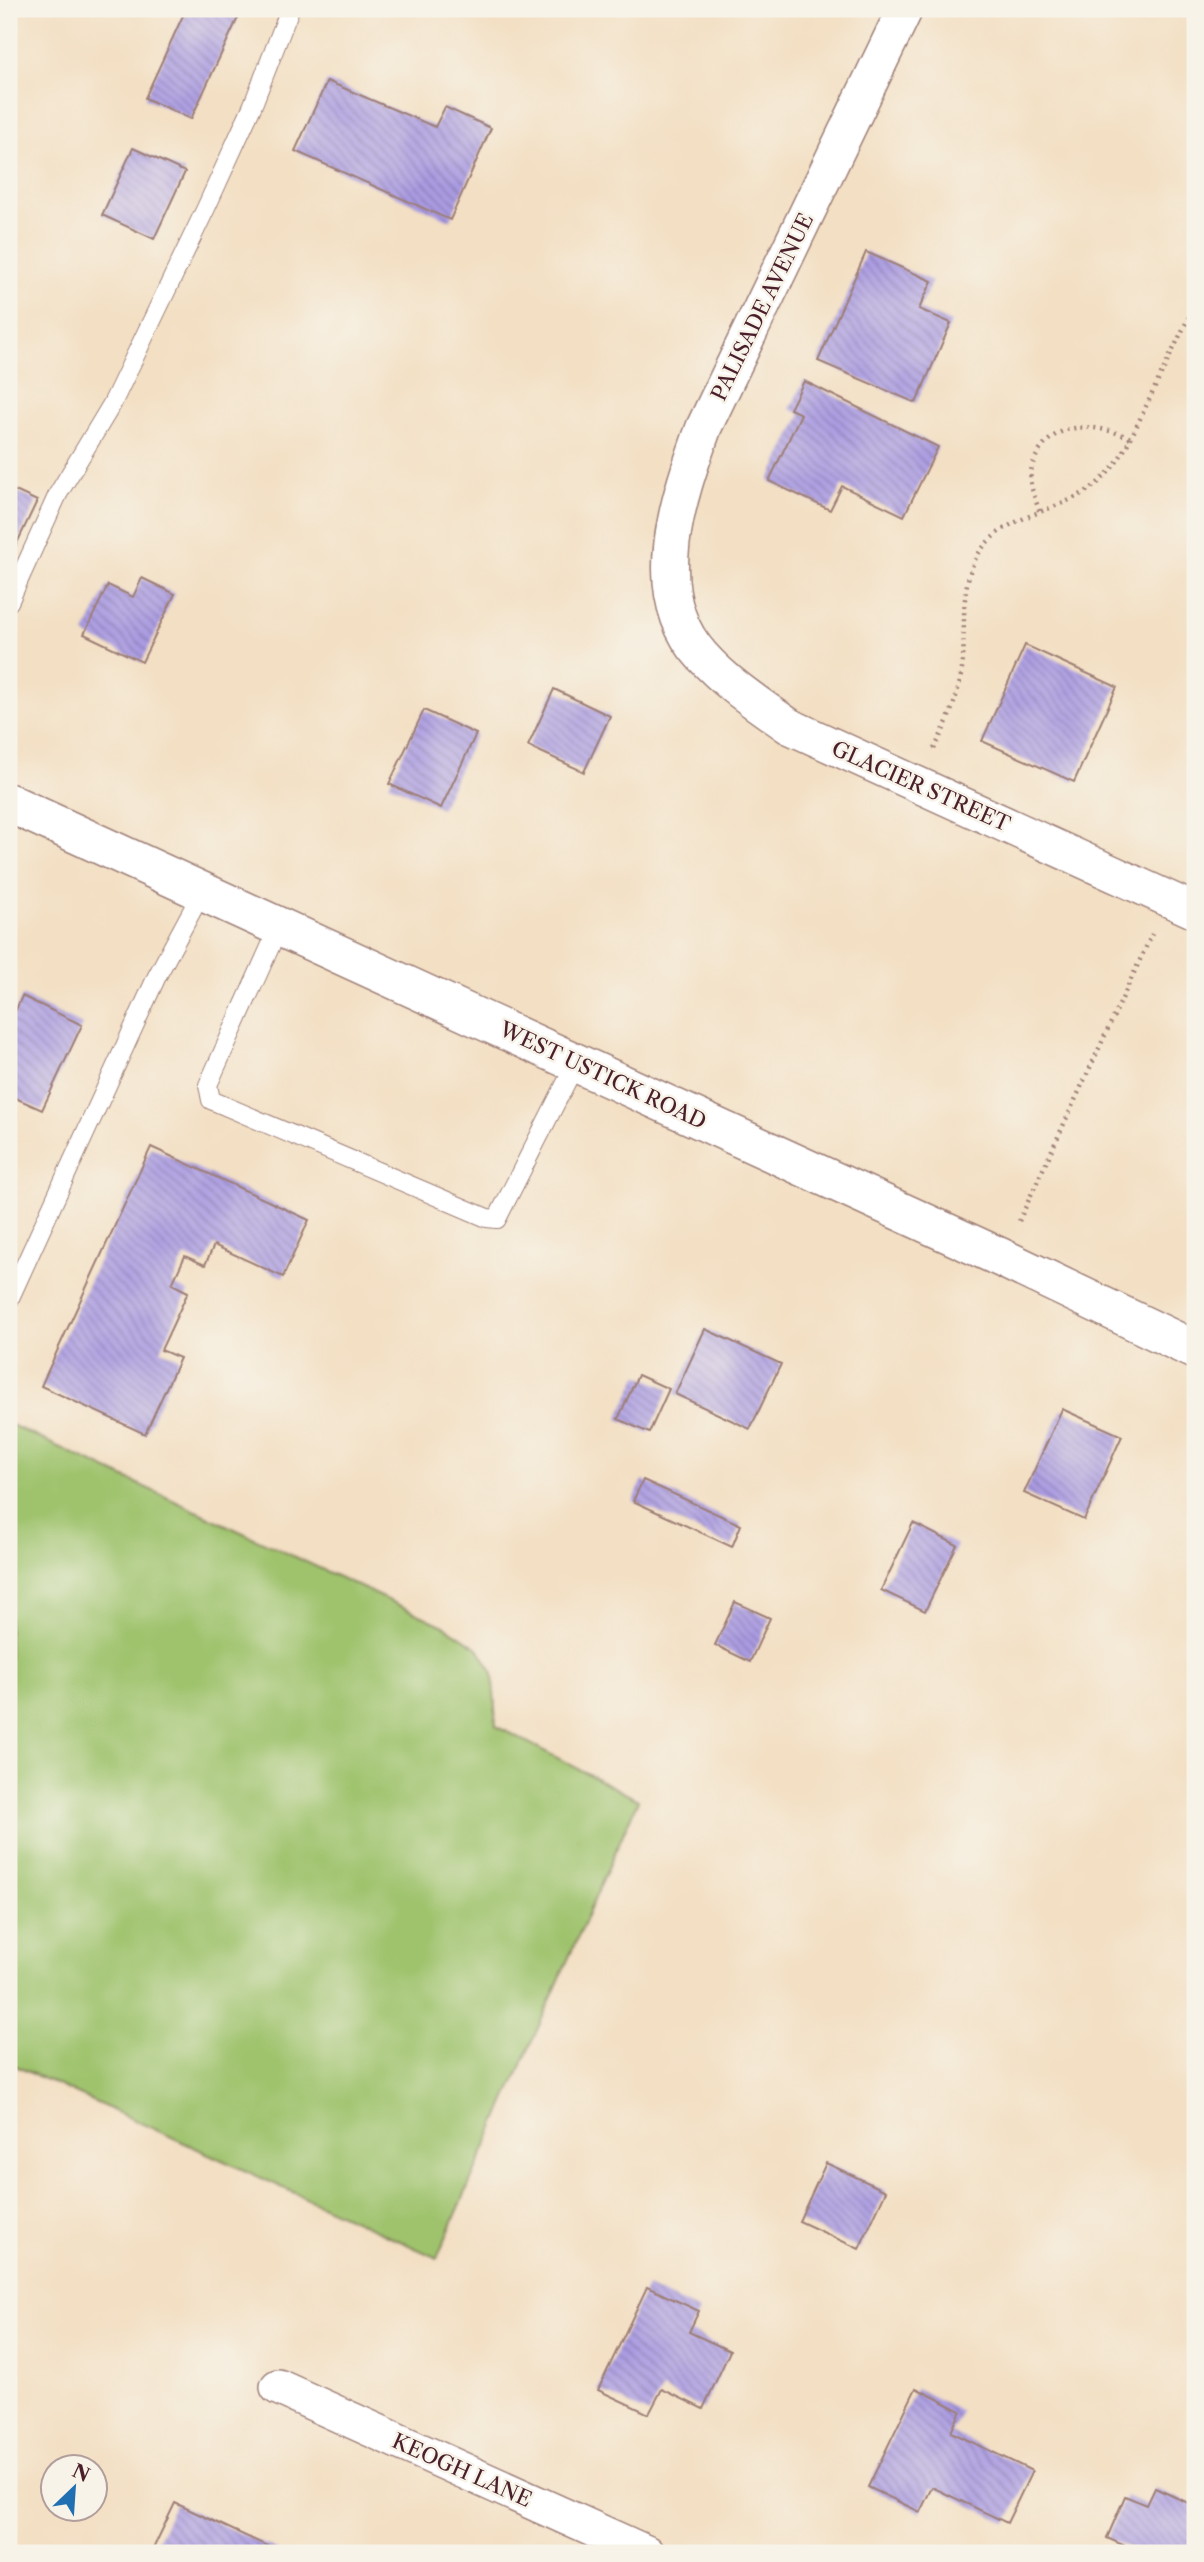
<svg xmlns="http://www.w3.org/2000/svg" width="1204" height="2562" font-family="'Libre Caslon Text',serif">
<defs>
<pattern id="building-back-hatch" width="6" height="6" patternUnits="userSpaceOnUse" patternTransform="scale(1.75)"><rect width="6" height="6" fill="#aa9be2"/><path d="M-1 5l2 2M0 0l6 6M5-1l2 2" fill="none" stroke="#8c7eb7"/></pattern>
</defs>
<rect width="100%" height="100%" fill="#f7f3e8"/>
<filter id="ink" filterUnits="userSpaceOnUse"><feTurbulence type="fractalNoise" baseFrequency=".0143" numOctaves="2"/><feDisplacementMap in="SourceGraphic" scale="14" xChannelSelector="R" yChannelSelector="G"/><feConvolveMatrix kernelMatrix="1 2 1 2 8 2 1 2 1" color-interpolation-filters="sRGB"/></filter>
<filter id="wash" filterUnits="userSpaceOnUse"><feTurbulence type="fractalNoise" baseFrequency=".00686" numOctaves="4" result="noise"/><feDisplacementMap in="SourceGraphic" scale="28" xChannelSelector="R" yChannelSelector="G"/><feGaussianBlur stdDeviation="1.57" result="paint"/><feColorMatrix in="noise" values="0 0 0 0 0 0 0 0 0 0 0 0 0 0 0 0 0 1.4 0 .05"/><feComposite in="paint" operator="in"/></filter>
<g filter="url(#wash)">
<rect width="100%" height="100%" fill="#f3dfc3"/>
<!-- green -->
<path fill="#9fc36d" stroke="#74714c" stroke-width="2" d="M9,1424L446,1627L478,1648L493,1673L496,1726L638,1800L437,2258L9,2063Z"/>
<g id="blocks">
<!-- building -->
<path fill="url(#building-back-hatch)" d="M186,9H242L191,119L145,98Z
M327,81L435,127L445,107L491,128L450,220L295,151Z
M133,148L185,172L154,239L102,215Z
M866,252L932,281L919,309L951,323L916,403L818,361Z
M804,381L938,447L904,516L842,486L830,510L769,481L801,414L790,409Z
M9,488L37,501L9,560Z
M142,578L175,594L142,662L84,634L108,585L133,597Z
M1025,645L1117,687L1074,782L982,741Z
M554,689L610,716L584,772L528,746Z
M424,710L476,734L441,808L389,784Z
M22,996L82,1025L42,1110L9,1095V1025Z
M151,1147L309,1220L283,1277L214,1245L205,1265L185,1256L172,1284L188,1292L161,1350L180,1358L145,1434L41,1386Z
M705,1329L781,1364L750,1429L675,1394Z
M638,1375L669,1389L649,1433L618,1419Z
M1062,1409L1122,1436L1084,1520L1024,1493Z
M643,1480L741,1525L732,1547L633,1501Z
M913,1523L957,1545L925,1611L881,1590Z
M735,1602L770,1618L750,1662L715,1645Z
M826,2163L886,2191L859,2249L799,2221Z
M647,2287L699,2311L689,2332L730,2351L703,2409L662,2389L649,2414L598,2390Z
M916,2388L961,2411L951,2432L1032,2471L1007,2523L932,2487L920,2512L868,2487Z
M1155,2488L1195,2506V2553H1141L1107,2538L1125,2496L1147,2505Z
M175,2503L282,2553H151Z"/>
</g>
</g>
<g filter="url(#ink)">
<use href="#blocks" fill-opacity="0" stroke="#9e7f77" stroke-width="2"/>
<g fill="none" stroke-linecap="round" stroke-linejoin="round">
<defs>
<path id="service" d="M9,602L58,494L112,404L206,208L252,107L290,9
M279,927L208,1085L211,1100L487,1218L497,1219L576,1063
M9,1300L157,976L202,892"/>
<path id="minor" d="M905,9L704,427C679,496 644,593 702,656C727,684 758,704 789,726L1195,911
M278,2387L646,2553"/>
<path id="secondary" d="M9,803L1002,1258L1195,1350"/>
</defs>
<!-- service casing -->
<use href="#service" stroke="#9e7f77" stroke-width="20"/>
<!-- minor casing -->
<use href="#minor" stroke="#9e7f77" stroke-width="38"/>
<!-- secondary casing -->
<use href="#secondary" stroke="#9e7f77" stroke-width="41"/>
<!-- path -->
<path stroke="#9e7f77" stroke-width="4.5" stroke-dasharray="2 5" stroke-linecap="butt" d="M1039,511C1037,503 1033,494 1031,485C1029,472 1033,459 1041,449C1063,418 1100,426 1131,438
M934,749C947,724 958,698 962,669C967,631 957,583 981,550C1009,511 1066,512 1100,481C1124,459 1135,428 1149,400C1164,368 1180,336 1195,304
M1019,1221L1152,934"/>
<!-- service -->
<use href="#service" stroke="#fff" stroke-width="18"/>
<!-- minor -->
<use href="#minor" stroke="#fff" stroke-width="35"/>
<!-- secondary -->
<use href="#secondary" stroke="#fff" stroke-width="38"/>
</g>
</g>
<g text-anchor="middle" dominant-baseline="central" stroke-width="5" stroke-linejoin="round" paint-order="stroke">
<!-- street labels -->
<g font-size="21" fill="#4a1f2b" stroke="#f7f3e8">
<text transform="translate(762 307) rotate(-64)">PALISADE AVENUE</text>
<text transform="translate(921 786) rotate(24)">GLACIER STREET</text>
<text transform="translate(603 1075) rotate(25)">WEST USTICK ROAD</text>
<text transform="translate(462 2470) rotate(24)">KEOGH LANE</text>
</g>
</g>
<!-- margin -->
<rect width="1204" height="2562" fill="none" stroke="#f7f3e8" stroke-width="35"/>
<!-- north arrow -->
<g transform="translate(74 2488) rotate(25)"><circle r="33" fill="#f7f3e8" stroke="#b29e9c" stroke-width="2"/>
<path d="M0-5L12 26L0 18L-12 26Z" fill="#1f6fb2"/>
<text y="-10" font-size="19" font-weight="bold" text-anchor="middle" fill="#4a1f2b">N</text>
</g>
</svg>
